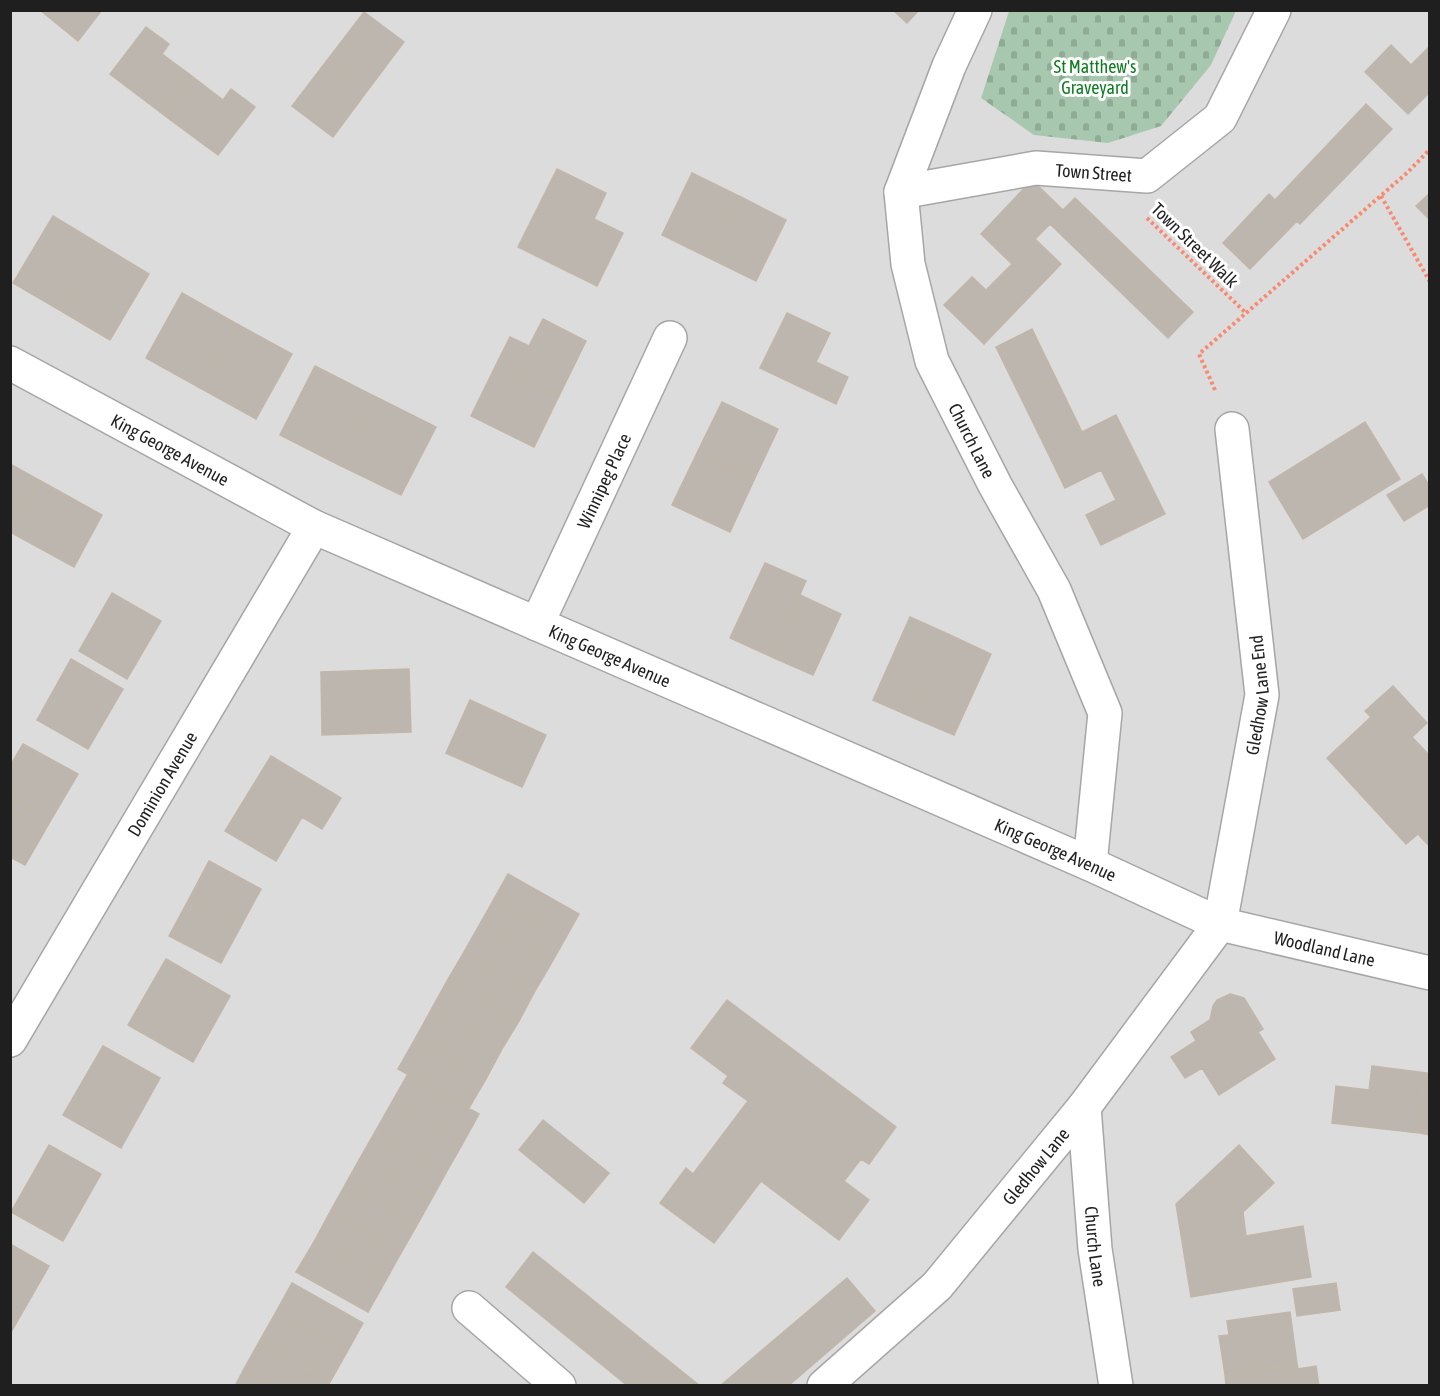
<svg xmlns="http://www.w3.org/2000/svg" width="1440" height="1396" font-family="'Asap Condensed',sans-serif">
<defs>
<pattern id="cemetery-stones" width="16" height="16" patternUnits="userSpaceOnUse" patternTransform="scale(1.5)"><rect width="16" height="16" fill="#a7c8af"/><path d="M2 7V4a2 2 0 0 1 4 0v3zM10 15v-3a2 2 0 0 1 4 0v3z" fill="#8fab96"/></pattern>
</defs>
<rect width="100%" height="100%" fill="#f0ede6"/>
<!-- residential -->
<path fill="#dddcdc" d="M10,11H1009L981,98L1211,65L1236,11H1429V1385H11Z"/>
<!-- cemetery -->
<path fill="url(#cemetery-stones)" d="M1009,11V10L1236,11L1211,65L1161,126L1108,143L1034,135L981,98Z"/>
<!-- building -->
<path fill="#bcb6af" stroke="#c1b6a8" stroke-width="1.5" d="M40,10H102L78,41Z
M893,10H919L907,23Z
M364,12L404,42L368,90L328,59Z
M146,27L169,44L162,54L193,77L164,115L110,74Z
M1391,45L1411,65L1430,46V92L1408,114L1365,72Z
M328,59L368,90L333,137L292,106Z
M193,77L223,100L231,89L255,107L218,155L164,115Z
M1366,104L1392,129L1300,224L1297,221L1250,269L1223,243L1269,194L1275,200Z
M557,169L606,193L594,219L623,233L597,286L518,247Z
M692,173L739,196L709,258L662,235Z
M1032,180L1063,210L1075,198L1193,312L1168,338L1050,224L1035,239L1061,264L984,344L944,305L972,277L986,290L1012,264L981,234Z
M1430,193V220L1416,206Z
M739,196L786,220L756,281L709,258Z
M53,216L101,245L61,311L13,283Z
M101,245L149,274L110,340L61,311Z
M182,293L237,324L200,388L146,358Z
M787,313L830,333L816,362L848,377L836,404L760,368Z
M543,319L586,341L559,396L496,365L510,337L529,346Z
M237,324L292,354L256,419L200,388Z
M1032,329L1082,432L1116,415L1165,514L1101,545L1086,515L1116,500L1101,470L1065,488L996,347Z
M496,365L559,396L534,447L471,416Z
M315,366L376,397L341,466L280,435Z
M376,397L436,427L401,495L341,466Z
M722,402L778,429L754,480L697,453Z
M1365,422L1400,479L1303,539L1269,482Z
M697,453L754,480L730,532L672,505Z
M10,464L39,480L10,531Z
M1422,474L1430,487V505L1404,521L1387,495Z
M39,480L102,515L74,567L10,532Z
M765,563L806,581L772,657L730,638Z
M112,593L161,621L127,679L79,651Z
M800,595L841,614L813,675L772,657Z
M910,617L950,635L914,718L873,700Z
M950,635L991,654L954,735L914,718Z
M71,659L123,689L88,749L37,720Z
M409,669L411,732L322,735L321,672Z
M1393,686L1427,723L1412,737L1430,756V847L1418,834L1406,844L1327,758L1371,717L1365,711Z
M470,700L546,735L522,787L446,753Z
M23,744L78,774L51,820L10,797V766Z
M271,756L341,798L322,829L302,817L276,861L225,831Z
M10,797L51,820L25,865L10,857Z
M209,861L261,889L241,926L189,899Z
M508,874L579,914L565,939L494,899Z
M189,899L241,926L221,963L169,936Z
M494,899L565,939L552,962L481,922Z
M481,922L552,962L535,991L464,952Z
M464,952L535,991L519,1021L447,981Z
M166,959L230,996L193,1062L128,1025Z
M447,981L519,1021L502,1049L431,1010Z
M1230,994L1244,998L1263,1029L1258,1032L1275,1059L1219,1095L1202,1068L1185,1078L1171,1057L1196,1041L1191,1032L1210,1020L1213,1006L1217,1000Z
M727,1000L896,1127L869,1164L861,1159L844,1181L869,1200L839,1240L761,1181L714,1243L660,1203L686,1168L693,1174L748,1101L723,1083L728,1076L691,1048Z
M431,1010L502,1049L486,1079L415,1039Z
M415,1039L486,1079L469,1108L398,1069Z
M103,1046L160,1078L121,1148L63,1115Z
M1372,1066L1426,1073L1419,1133L1332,1123L1336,1086L1369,1090Z
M1426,1073H1430V1135L1419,1133Z
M408,1074L479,1114L463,1143L392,1102Z
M392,1102L463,1143L447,1171L375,1132Z
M543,1120L609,1173L584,1203L519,1150Z
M375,1132L447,1171L431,1200L359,1160Z
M49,1145L101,1174L63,1241L11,1212Z
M1239,1145L1274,1183L1243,1212L1246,1236L1303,1226L1311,1277L1191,1297L1176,1204Z
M359,1160L431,1200L417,1225L345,1185Z
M345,1185L417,1225L401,1253L330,1212Z
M330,1212L401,1253L386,1280L315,1240Z
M315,1240L386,1280L368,1312L296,1272Z
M10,1244L49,1266L10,1334Z
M533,1252L700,1386H628L506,1287Z
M847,1278L875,1311L788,1386H720Z
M292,1283L363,1323L347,1352L276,1312Z
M1336,1283L1340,1310L1297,1316L1293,1289Z
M276,1312L347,1352L330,1382L259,1342Z
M1290,1312L1297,1364L1225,1375L1219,1336L1229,1335L1227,1321Z
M259,1342L330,1382L328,1386H275L244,1369Z
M1297,1364L1298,1369L1316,1366L1319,1386H1226L1225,1375Z
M244,1369L275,1386H235Z"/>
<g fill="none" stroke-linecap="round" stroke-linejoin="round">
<defs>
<g id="street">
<path id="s1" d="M975,10L949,66L901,192L908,264L932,361L995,485L1054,590L1105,713L1090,864"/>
<path id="s2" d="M901,192L1036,168L1147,176L1220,118L1274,10"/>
<path id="s3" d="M10,363L314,527L1090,864L1220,924L1430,973"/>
<path id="s4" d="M537,624L670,338"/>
<path id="s5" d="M10,1040L314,527"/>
<path id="s6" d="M1084,1107L1095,1249L1116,1386"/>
<path d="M469,1308L559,1386"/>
<path id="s7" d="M824,1386L937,1286L1084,1107L1220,924L1262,695L1232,429"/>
</g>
</defs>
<!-- street casing -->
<use href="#street" stroke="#a6a6a6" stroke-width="36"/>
<!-- path -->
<path stroke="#f78a70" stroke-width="4" stroke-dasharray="3 3" stroke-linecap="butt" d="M1381,196L1430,282
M1147,218L1246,313
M1215,390L1199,354L1408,172L1430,149"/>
<!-- street -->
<use href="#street" stroke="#fff" stroke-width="33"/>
</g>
<g text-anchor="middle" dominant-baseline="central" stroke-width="6" stroke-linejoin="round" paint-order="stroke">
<!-- park labels -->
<g font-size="18" fill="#0e7d21" stroke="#fff">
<text x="1095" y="66">St Matthew's<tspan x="1095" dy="21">Graveyard</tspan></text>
</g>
<!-- street labels -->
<g font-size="18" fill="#1f1f1f" stroke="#fff">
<text stroke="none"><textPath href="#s2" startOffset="195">Town Street</textPath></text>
<text transform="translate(1195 245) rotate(44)">Town Street Walk</text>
<text stroke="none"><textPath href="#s1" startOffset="458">Church Lane</textPath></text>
<text stroke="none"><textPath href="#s3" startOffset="182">King George Avenue</textPath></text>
<text stroke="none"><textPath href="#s4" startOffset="158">Winnipeg Place</textPath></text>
<text stroke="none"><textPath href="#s3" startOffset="668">King George Avenue</textPath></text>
<text stroke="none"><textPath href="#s7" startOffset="843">Gledhow Lane End</textPath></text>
<text stroke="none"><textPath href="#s5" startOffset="298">Dominion Avenue</textPath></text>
<text stroke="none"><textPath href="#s3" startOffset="1154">King George Avenue</textPath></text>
<text stroke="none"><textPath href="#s3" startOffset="1442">Woodland Lane</textPath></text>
<text stroke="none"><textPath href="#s7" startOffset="306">Gledhow Lane</textPath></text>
<text stroke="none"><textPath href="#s6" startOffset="140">Church Lane</textPath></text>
</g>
</g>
<!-- border -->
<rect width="1440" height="1396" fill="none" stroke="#1f1f1f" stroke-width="24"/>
</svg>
